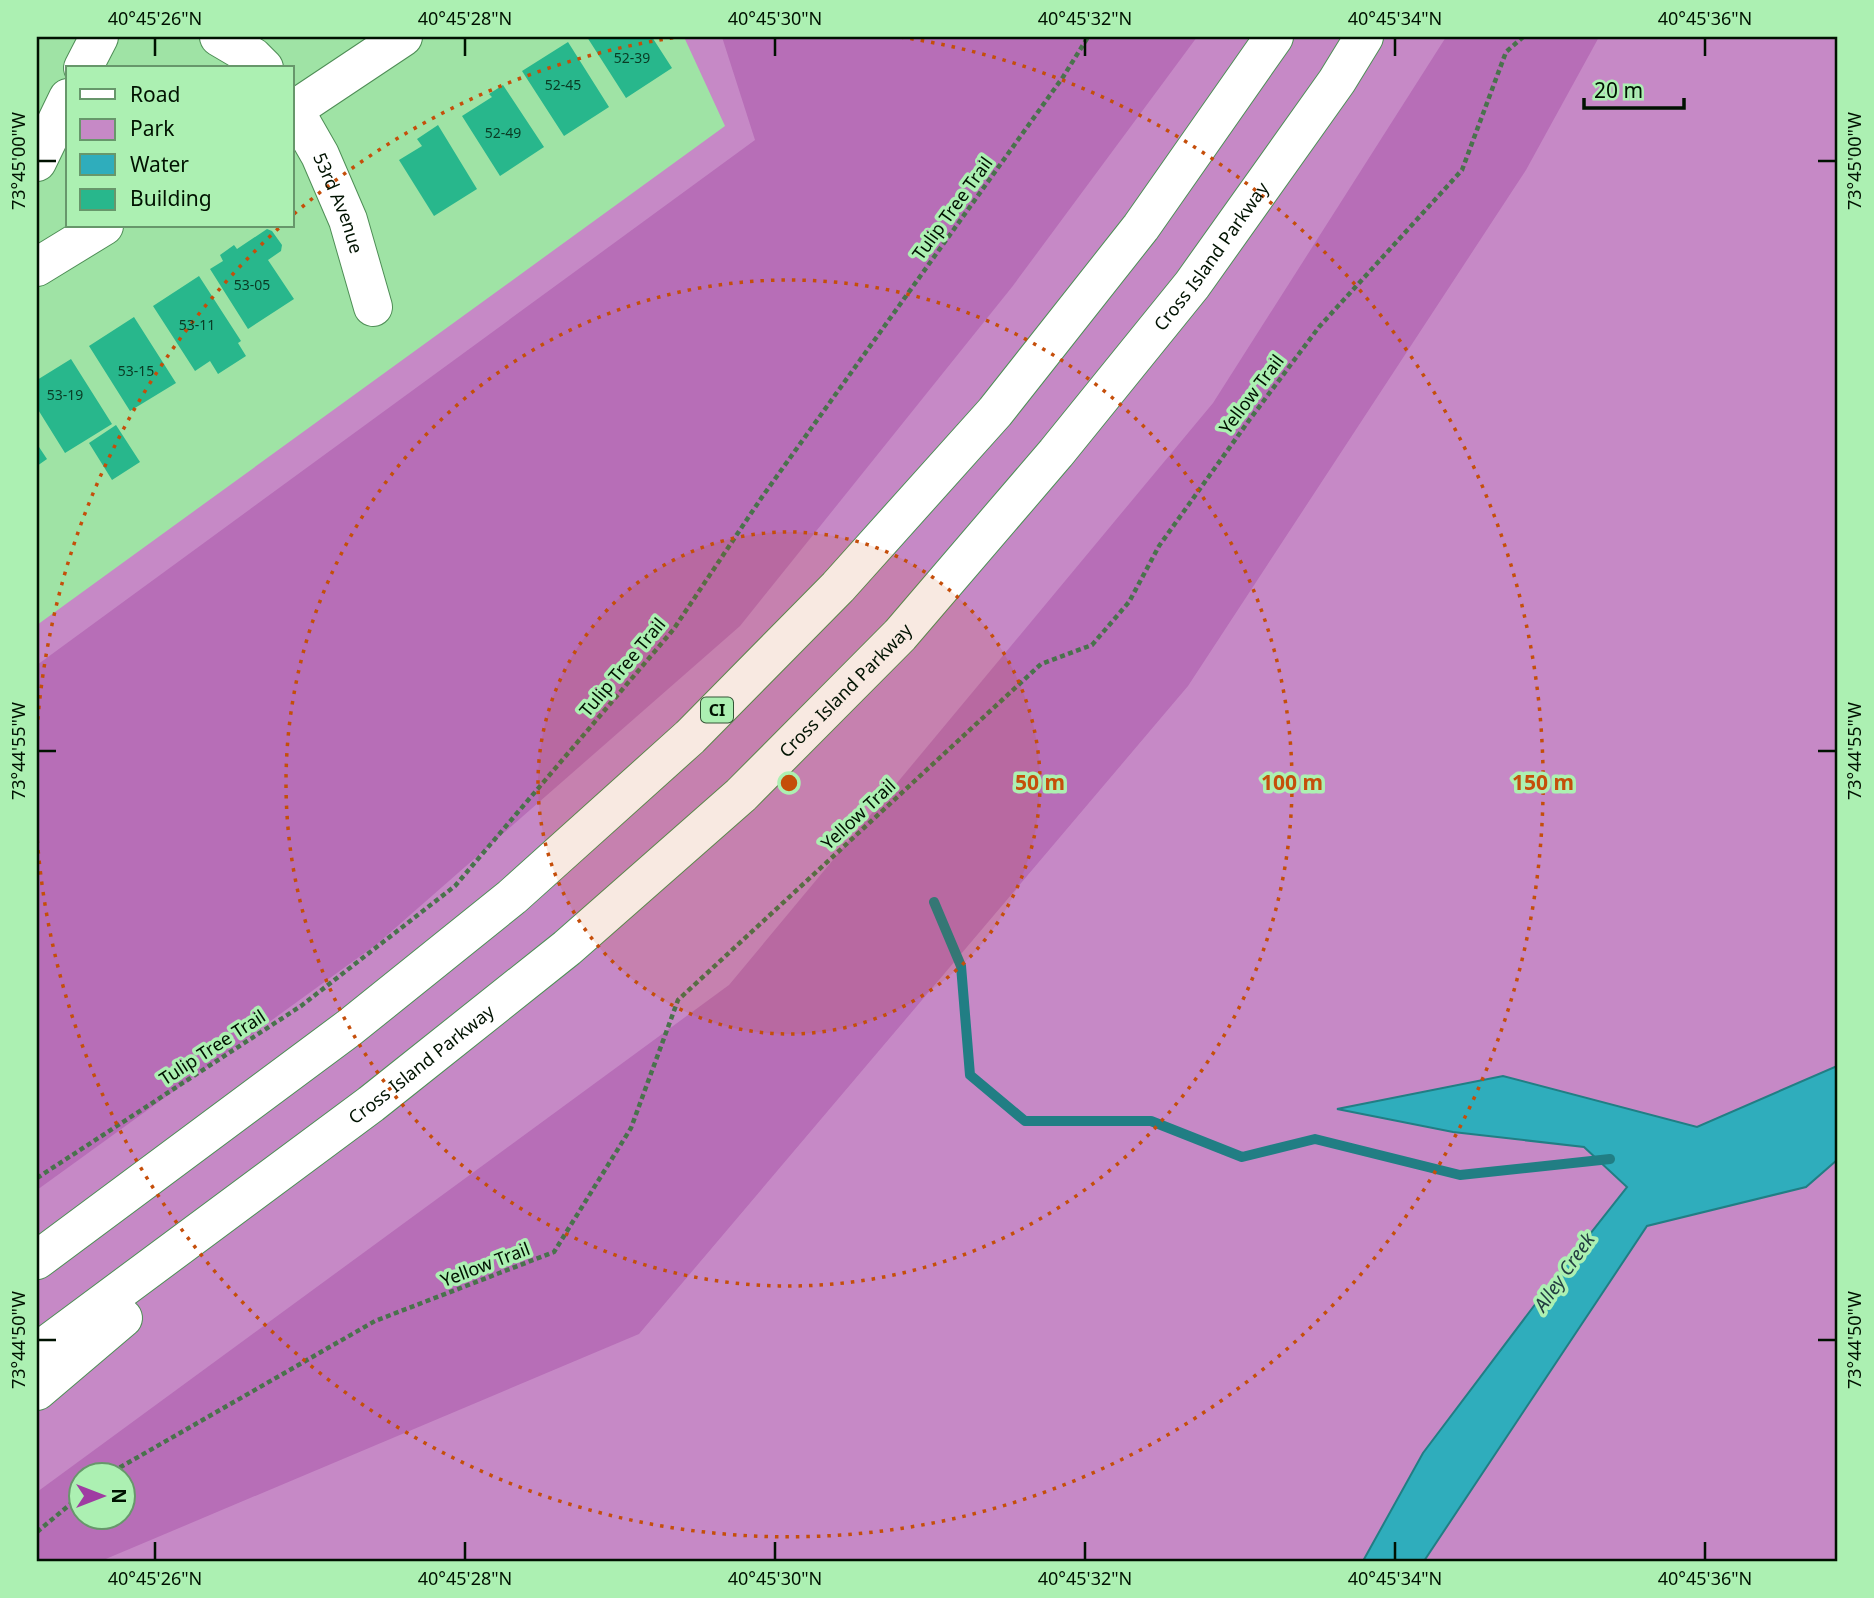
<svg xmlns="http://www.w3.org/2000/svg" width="1874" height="1598" font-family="'Noto Sans',sans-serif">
<rect width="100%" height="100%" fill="#9fe3a5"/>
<!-- green -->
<path fill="#c689c6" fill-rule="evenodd" d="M684,37H1837V1561H37V625L725,126ZM80,1476H122V1518H80Z"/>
<!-- forest -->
<path fill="#b76eb7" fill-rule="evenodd" d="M722,37H1197L1012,287L740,626L377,944L37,1190V665L755,140Z
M1446,37H1599L1526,170L1188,686L639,1334L101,1561H37V1492L729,985L1213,403ZM80,1476H122V1518H80Z"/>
<!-- water -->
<path fill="#2fadbc" stroke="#217e84" stroke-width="2" d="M1837,1066V1160L1806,1187L1647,1226L1424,1561H1363L1423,1453L1549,1286L1627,1187L1584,1147L1453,1132L1337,1109L1503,1076L1697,1127Z"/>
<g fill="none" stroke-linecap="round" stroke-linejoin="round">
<!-- stream -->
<path stroke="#217e84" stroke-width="10" d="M934,902L961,966L970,1075L1025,1121H1151L1242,1157L1315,1139L1460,1175L1610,1159"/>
</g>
<!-- building -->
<path fill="#28b78c" d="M587,37H652L672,68L626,98Z
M568,42L609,107L564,136L522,71Z
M503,85L544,147L500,176L462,116L492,97L489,94Z
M438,125L477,189L434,216L399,160L422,146L417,139Z
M267,229L272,231L282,245L281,251L268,260L294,299L248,329L210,269L223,261L220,255L234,245L237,249Z
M199,276L241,341L238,343L246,356L218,374L210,361L195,371L153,306Z
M134,317L176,383L130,411L89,346Z
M71,359L112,424L65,453L37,408V380Z
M116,425L140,462L112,480L89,443Z
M37,444L47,459L37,466Z"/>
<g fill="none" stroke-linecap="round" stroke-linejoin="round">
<defs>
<g id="minor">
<path d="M219,37L253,57L264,68"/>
<path d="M83,68L99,37"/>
<path id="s1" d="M292,106L320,155L348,220L373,307"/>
<path d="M292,111L403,37"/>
<path d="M37,162L68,98"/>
<path d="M37,267L104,226"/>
</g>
<g id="highway">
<path d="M37,1260L349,1028L512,897L690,737L838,587L995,412L1141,227L1274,37"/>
<path id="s2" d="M37,1352L371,1104L567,948L741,795L900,635L1056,453L1192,285L1337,81L1364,37"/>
<path d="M37,1391L123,1318"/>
</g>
</defs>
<!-- minor casing -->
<use href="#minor" stroke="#4e8e56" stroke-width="40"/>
<!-- highway casing -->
<use href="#highway" stroke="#4e8e56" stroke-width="40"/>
<!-- path -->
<path stroke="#49724c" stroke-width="4.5" stroke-dasharray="5 3.5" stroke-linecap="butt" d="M37,1178L301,1006L455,886L673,630L762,497L1063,77L1088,37
M105,1476L375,1321L554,1252L631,1128L678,1000L1041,664L1092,645L1129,602L1159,546L1250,419L1319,327L1462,170L1506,52L1523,37
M37,1532L80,1496"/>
<!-- minor -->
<use href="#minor" stroke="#fff" stroke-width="38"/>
<!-- highway -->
<use href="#highway" stroke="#fff" stroke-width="38"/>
</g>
<!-- ticks -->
<path fill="none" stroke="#001201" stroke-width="2.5" d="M155,38V56M465,38V56M775,38V56M1085,38V56M1395,38V56M1705,38V56M38,161H56M1818,161H1836M38,751H56M1818,751H1836M38,1340H56M1818,1340H1836M155,1542V1560M465,1542V1560M775,1542V1560M1085,1542V1560M1395,1542V1560M1705,1542V1560"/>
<!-- distance rings -->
<circle cx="789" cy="783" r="251" fill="#c54e0a" fill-opacity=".12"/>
<g fill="none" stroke="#c54e0a" stroke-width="3.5" stroke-dasharray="3.5 7">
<circle cx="789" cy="783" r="251"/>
<circle cx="789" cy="783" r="503"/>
<path d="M37 730A754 754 0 0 1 280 227M294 214A754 754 0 0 1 678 37M900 37A754 754 0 1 1 37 836"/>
</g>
<g text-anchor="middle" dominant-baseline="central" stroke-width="7" stroke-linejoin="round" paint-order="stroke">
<!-- number labels -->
<g font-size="14" fill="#0a3b24">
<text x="632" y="57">52-39</text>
<text x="563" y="84">52-45</text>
<text x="503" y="132">52-49</text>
<text x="252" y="284">53-05</text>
<text x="197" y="324">53-11</text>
<text x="136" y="370">53-15</text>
<text x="65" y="394">53-19</text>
</g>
<!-- shield labels -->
<rect fill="#acf0b2" stroke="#345536" stroke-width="2" x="701" y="697.5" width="32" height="25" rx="5"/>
<g font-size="16" font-weight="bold" fill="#001201">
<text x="717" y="710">CI</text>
</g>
<!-- street labels -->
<g font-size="18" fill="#001201" stroke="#acf0b2">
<text stroke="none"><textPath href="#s1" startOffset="108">53rd Avenue</textPath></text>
<text transform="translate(952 208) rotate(-54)">Tulip Tree Trail</text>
<text stroke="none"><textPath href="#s2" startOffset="1614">Cross Island Parkway</textPath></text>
<text transform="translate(1251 394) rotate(-53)">Yellow Trail</text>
<text transform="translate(622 667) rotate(-50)">Tulip Tree Trail</text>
<text stroke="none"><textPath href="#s2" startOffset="1046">Cross Island Parkway</textPath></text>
<text transform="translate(858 814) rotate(-43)">Yellow Trail</text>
<text transform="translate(212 1047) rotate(-33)">Tulip Tree Trail</text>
<text stroke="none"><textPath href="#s2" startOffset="480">Cross Island Parkway</textPath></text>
<text transform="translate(485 1264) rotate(-21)">Yellow Trail</text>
</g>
<!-- water labels -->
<g font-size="19" font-style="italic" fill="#223c40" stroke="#acf0b2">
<text transform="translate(1564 1272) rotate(-55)">Alley Creek</text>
</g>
</g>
<circle cx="789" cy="783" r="10" fill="#c54e0a" stroke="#acf0b2" stroke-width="3.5"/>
<g font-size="21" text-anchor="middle" font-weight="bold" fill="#c54e0a" stroke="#acf0b2" stroke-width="7" stroke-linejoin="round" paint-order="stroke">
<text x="1040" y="790">50 m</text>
<text x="1292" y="790">100 m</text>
<text x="1543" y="790">150 m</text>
</g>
<!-- border -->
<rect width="1874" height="1598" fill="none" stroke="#acf0b2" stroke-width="77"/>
<!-- legend -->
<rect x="66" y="66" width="228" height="161" fill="#acf0b2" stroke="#67976b" stroke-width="2"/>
<rect x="80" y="89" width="35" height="10" fill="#ffffff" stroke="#67976b" stroke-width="2"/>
<text x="130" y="102" font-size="21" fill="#001201">Road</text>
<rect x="80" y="119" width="35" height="21" fill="#c689c6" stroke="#67976b" stroke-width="2"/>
<text x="130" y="136" font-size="21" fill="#001201">Park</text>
<rect x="80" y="154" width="35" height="21" fill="#2fadbc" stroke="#67976b" stroke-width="2"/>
<text x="130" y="172" font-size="21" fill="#001201">Water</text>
<rect x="80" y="189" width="35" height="21" fill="#28b78c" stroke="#67976b" stroke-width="2"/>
<text x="130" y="206" font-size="21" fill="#001201">Building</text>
<!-- north arrow -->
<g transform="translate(102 1496) rotate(90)"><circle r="33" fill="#acf0b2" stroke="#67976b" stroke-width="2"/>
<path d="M0-5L12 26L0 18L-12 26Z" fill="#9f3ca2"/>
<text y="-10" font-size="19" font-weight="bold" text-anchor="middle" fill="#001201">N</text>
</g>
<!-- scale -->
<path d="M1584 98v10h100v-10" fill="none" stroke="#001201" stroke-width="3.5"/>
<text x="1594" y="98" font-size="21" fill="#001201" stroke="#acf0b2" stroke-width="5" paint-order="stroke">20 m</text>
<rect x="38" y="38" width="1798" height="1522" fill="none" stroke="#001201" stroke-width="2.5"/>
<g font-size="18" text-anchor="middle" fill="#001201">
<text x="155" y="25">40°45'26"N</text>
<text x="465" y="25">40°45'28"N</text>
<text x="775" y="25">40°45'30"N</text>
<text x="1085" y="25">40°45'32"N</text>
<text x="1395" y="25">40°45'34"N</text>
<text x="1705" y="25">40°45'36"N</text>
<text transform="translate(1855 161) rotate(-90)" y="6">73°45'00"W</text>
<text transform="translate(19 161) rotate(-90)" y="6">73°45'00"W</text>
<text transform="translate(1855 751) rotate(-90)" y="6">73°44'55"W</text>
<text transform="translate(19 751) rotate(-90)" y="6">73°44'55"W</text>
<text transform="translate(1855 1340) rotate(-90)" y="6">73°44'50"W</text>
<text transform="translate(19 1340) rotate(-90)" y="6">73°44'50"W</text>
<text x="155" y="1585">40°45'26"N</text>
<text x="465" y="1585">40°45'28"N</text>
<text x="775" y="1585">40°45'30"N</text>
<text x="1085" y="1585">40°45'32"N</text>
<text x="1395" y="1585">40°45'34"N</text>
<text x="1705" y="1585">40°45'36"N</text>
</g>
</svg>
